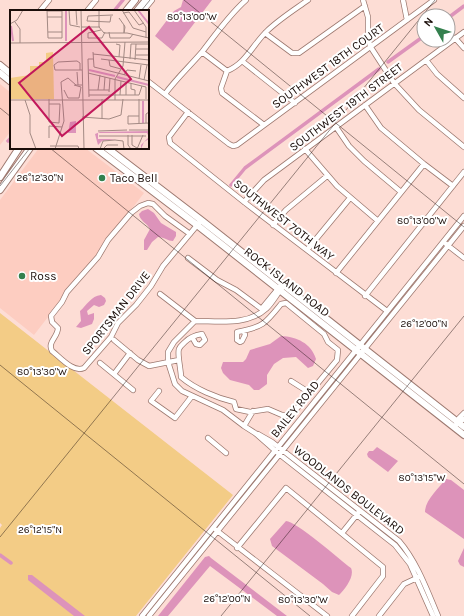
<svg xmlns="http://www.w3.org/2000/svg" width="464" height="616" font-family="Karla,sans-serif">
<rect width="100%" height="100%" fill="#fdddd5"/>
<!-- built -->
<path fill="#fdcdc1" d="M0,84L11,93V131L0,145Z
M39,148H85L144,193L34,335L0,308V200Z"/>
<!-- green -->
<path fill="#f3cc86" d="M0,313L233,495L136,616H0V528L2,525L0,523Z"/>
<!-- water -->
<path fill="#dd93ba" d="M183,0H212L173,51L155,36L174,11L181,7Z
M148,209L154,213L161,223L176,232V236L173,241C168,241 164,237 158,237L152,242L147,250H144V240L150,229C147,223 140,221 139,214L142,211Z
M101,295L105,298L106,301L104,305L99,307L94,305L87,311L88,315L94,313V319L92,324L81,328L76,327L81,321L80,311C87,305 91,296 101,295Z
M281,336C297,337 311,343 316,359L313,366L308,368L296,357L283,358L274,364L267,375V384L259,390H254L249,385L230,380L223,373L221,368L223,362H243L246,359L250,350L270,344Z
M377,447L398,461L388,472L368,457L367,454L369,451H373Z
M446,479L451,480L464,490V539L425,512C425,500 439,488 446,479Z
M286,521C296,521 340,560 351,568C355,576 345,589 339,595L332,592L323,584L272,546L270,539Z
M464,548V567L460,565L458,561Z
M209,556L211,558L287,616H277L210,566L168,616H158L205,557Z
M28,575H32L85,616H74L28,580Z"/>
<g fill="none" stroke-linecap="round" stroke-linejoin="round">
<!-- canal -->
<path stroke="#dd93ba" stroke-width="3.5" d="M114,11L123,0
M448,18L464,6
M388,62L424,36
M8,141L11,138
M231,185L245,168L379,69
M0,555L11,563"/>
<defs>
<path id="minor" d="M363,0L368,17V36L370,46L394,83L419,110L464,147
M403,0L407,20
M40,11L49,0
M87,11L96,0
M143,11L152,0
M265,33L292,53H299L365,6
M455,38L464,48
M202,52L227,71
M426,60L437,74L464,98
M242,61L295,103
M227,71C246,63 252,46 266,32C278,20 294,10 308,0
M227,71L221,88L222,93L264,125
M149,82L229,144L233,146L237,145L434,0
M165,94C176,79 189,67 202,52C216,34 229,15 246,0
M365,105L381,128L424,164L453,186
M188,112L169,137L170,143L244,202L387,311
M336,127L349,146L364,161L401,192
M305,149L337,186L378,221
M244,202L264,180L464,32
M273,225L286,210L327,176
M190,234L165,216L153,204L148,203L140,206L131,213L108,240L98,257L67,292L62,302L51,316L52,322L58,328C58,337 47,342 52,351C60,357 73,373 84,368L111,337L118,323L136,305L151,286L163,266L199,223
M446,244L464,258
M307,250L350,198
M188,258L217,280L236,290L263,310
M336,273L424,164
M282,288C277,294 273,302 267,308C248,326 219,321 195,321L174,342L168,352V362L175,384L182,391L223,410L244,426L255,433L279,454L395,545L410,564L433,616
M160,294L195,321
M365,296L464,172
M263,310V307L282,284
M192,337L196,344L200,345L205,340L202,334C196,335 190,337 185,342C183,344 180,346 179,349C177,353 181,370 181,377C195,389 217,398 234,402L236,409L250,412L268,409L282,415L288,416L293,413L337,360L338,350L328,342L324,334L286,303L281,304C265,324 263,327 237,332V340L240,342L242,341L245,335L244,331
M114,340L138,360L149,366L179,360
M100,363L133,390
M114,374L130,353
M291,381L310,393
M159,391L151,401L175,418L192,396
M458,423L464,419
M456,425L459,418L464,413
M244,426L253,411
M258,434L272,442L399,541C417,562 427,590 438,616
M208,438L226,453
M216,530L327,616
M342,533L359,512
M237,548L286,488L383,567V576L352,616
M142,616L464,216
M149,616L464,226
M379,616L404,584L419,577"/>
<path id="major" d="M126,11L135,0
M137,11L146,0
M0,65L11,74
M0,73L11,82
M96,148L197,225L464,435
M107,148L201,220L464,427
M0,177L19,148
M0,190L30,148"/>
</defs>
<!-- minor casing -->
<use href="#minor" stroke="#9d7970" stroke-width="6"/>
<!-- major casing -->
<use href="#major" stroke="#9d7970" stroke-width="8"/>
<!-- minor -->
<use href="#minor" stroke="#fff" stroke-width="4.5"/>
<!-- major -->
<use href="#major" stroke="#fff" stroke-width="6"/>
</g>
<!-- ticks -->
<path fill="none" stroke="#1b0e0a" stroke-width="1" stroke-opacity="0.45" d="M184,0L464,227M141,11L150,0M0,108L11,117M50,148L464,484M0,186L30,148M0,365L310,616M0,537L435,0M221,616L464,316"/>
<!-- markers -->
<g fill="#34804e" stroke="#fff" stroke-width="1.5">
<circle cx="102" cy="178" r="4"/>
<circle cx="22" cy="276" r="4"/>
</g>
<g text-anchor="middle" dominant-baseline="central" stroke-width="4" stroke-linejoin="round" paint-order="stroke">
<!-- street labels -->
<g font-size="12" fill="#1b0e0a" stroke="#fff">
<text transform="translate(328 66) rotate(-36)">SOUTHWEST 18TH COURT</text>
<text transform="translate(346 107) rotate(-37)">SOUTHWEST 19TH STREET</text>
<text transform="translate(284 220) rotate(38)">SOUTHWEST 70TH WAY</text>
<text transform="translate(287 282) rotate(38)">ROCK ISLAND ROAD</text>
<text transform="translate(116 313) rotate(-52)">SPORTSMAN DRIVE</text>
<text transform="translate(295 409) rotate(-51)">BAILEY ROAD</text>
<text transform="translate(349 490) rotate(38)">WOODLANDS BOULEVARD</text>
</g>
<!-- poi labels -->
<g font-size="12" fill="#1b0e0a" stroke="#fff" text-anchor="start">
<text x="110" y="178">Taco Bell</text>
<text x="30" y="276">Ross</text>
</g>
</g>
<!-- overview -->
<g transform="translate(10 10)">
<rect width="139" height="139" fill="#fdddd5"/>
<path d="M43,42L44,89H0V68L20,65V56H29V52H36V43Z" fill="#f3cc86"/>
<path d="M66,111V123H58L60,112ZM139,121V129L134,132L131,139V135L139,127L137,123H88V129H106L92,131L88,135L85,124L90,122Z" fill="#dd93ba"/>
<path fill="none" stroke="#dd93ba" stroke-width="2" d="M56,0V31M128,0L139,14M1,16L3,31M79,60L105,66M107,67L139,75M133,113V91"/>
<path fill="none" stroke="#a38a84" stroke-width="1" d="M37,0L38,28H52V0M59,0L60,15L70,17M66,0L67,15M71,0L74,139M77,0H99M89,0V17L94,23H117L139,28M112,0L123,18L136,22M124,0L136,17V28M37,1H52M113,3L119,2L129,15L134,13M101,6L100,12L77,11L78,6L103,5M37,7H52M109,8L114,15L115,17L114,23V15M5,12L10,19V33M0,14L7,10L13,0M71,17H90M91,20L78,23V28H92L95,22M38,22H52M99,22L100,28H120L123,24M0,33L139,32M106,34L110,35L109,47M126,39H139M83,42L84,57L139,71M83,44L139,50M126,45H139M91,49L139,55M120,49L121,34H139M99,50L100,56L111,59M125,50L126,34M70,60V53L67,51L48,52L44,55L45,60H72M67,62L68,75M78,63L136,77V89M114,65L117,60L126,61M129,69L131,55M134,70L137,55M121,73V79L125,80V85M54,80L58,88H69L71,77L64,75M79,80H99M88,80L90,65M94,80L95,67M99,82L100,68M79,85H129L132,76M110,85L111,71M116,85V72M79,87L78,49H83M92,89V109M0,90H139M15,90L20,105V123L26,139M105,90V69L113,56L115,32M39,94H50L49,113L39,112V89M129,106H118V114L139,113M72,107L99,109L111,105L113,89M129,113V89M136,113V104L139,102M119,120H139M88,121L117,120M118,125V135L121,139M122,125V135L127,138M89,126H136M39,128V116L52,117M40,136H68L69,139M45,139L54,111L51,72L58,68L66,75H72M90,139L93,131L105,130L113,131L114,139M93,139L97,135H108M127,139L133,125"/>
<path fill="#c2185b" fill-opacity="0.15" stroke="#c2185b" stroke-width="2" d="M79,17L121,69L52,126L9,73Z"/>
<rect width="139" height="139" fill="none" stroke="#1b0e0a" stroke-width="2"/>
</g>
<g font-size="10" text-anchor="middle" fill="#1b0e0a" stroke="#fff" stroke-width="4" stroke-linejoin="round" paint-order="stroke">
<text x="192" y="20">80°13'00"W</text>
<text x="40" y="181">26°12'30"N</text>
<text x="422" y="224">80°13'00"W</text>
<text x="424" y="327">26°12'00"N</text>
<text x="42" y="375">80°13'30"W</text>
<text x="422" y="481">80°13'15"W</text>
<text x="40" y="533">26°12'15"N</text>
<text x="227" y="602">26°12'00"N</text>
<text x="303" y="603">80°13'30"W</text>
</g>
<!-- north arrow -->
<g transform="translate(436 28) rotate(309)"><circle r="19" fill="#ffffff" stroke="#a49f9d"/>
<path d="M0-3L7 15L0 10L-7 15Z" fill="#34804e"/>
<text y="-6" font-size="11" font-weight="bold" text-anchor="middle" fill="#1b0e0a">N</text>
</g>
</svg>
